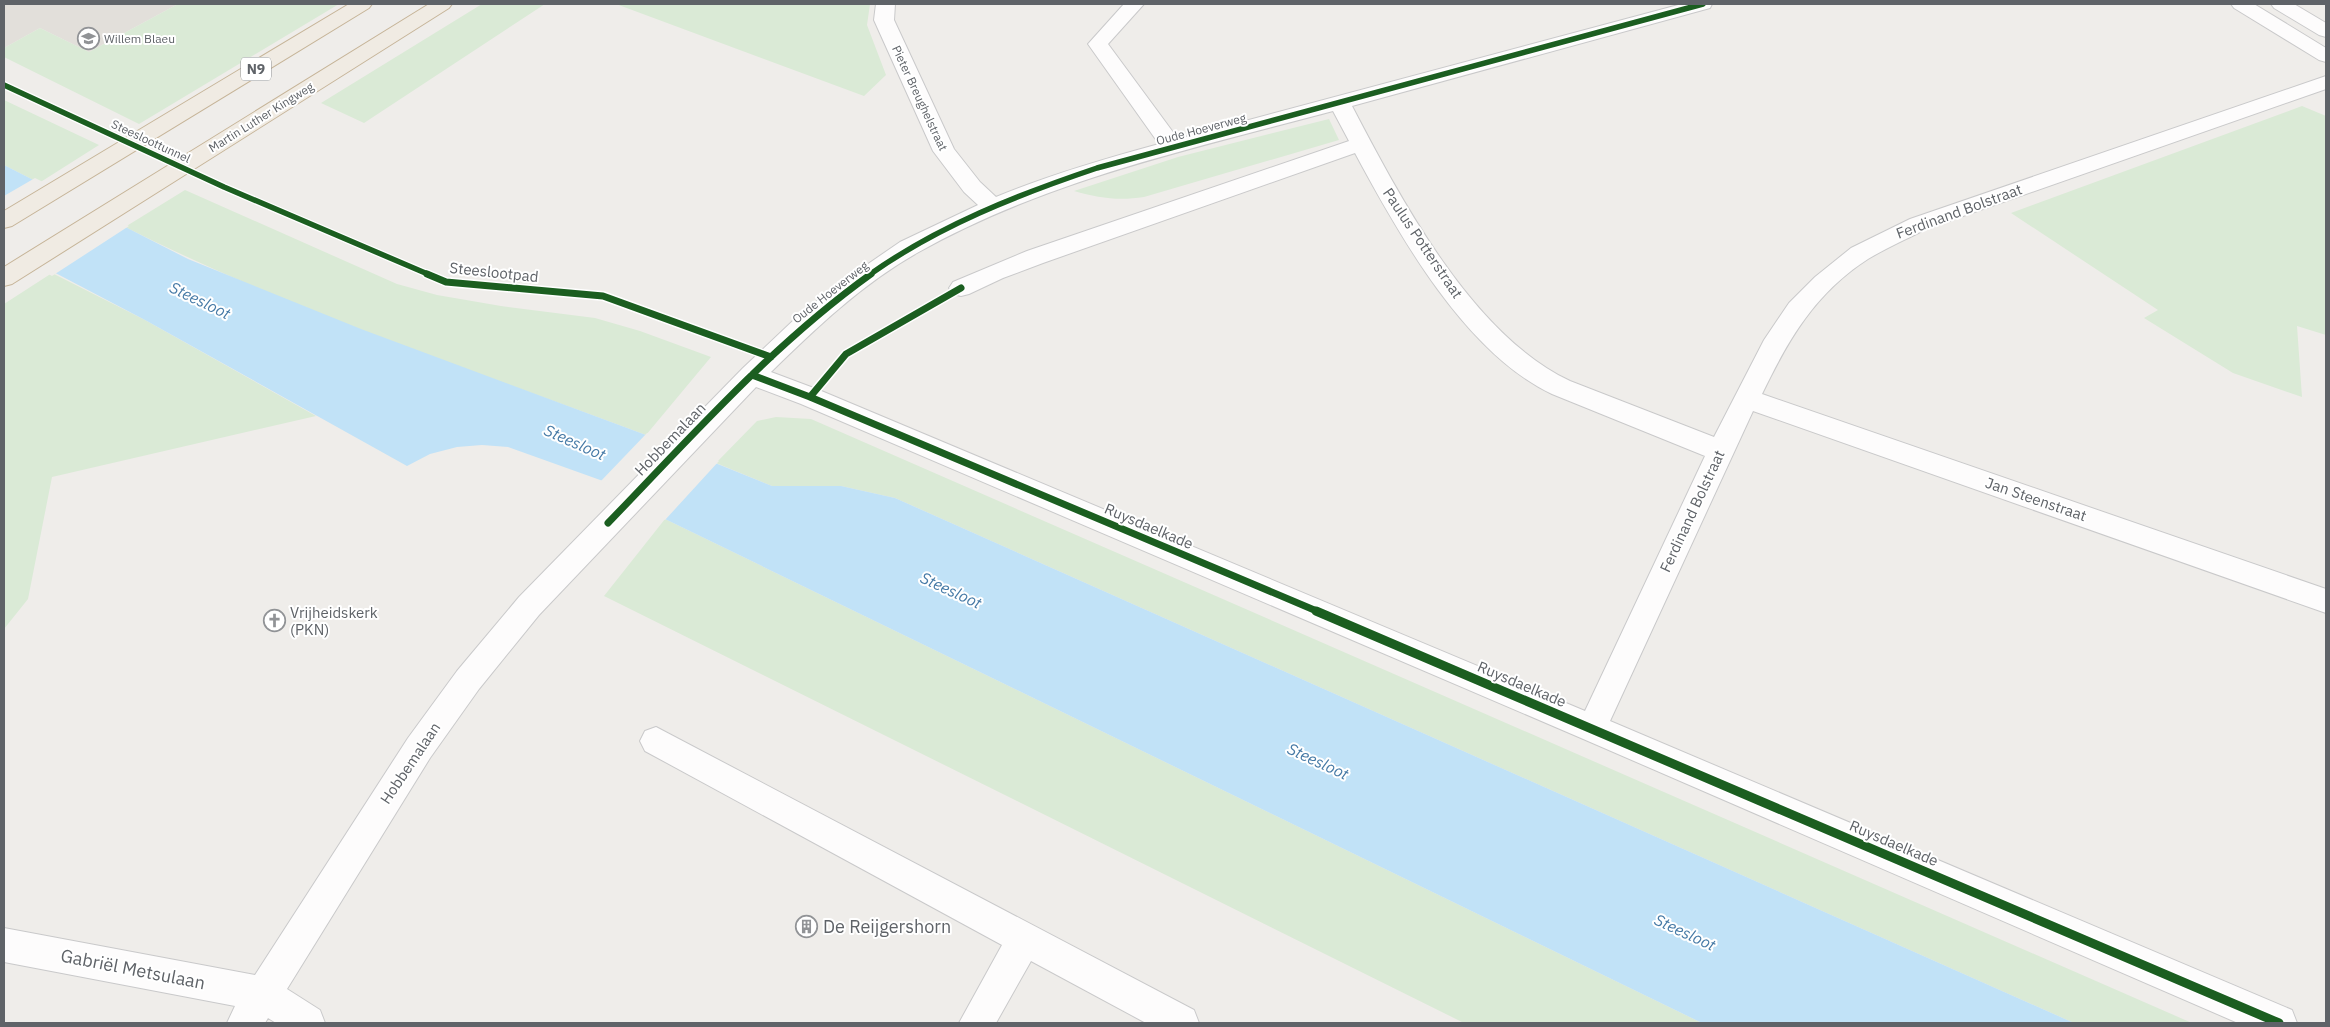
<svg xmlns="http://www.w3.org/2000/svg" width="2330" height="1027" font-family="'IBM Plex Sans',sans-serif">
<rect width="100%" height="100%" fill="#efedea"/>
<!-- education -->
<path fill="#e2dfda" d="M4,4H178L89,52L40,28L4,48Z"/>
<!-- green -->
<path fill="#daead6" d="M178,4H339L139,124L4,57V48L40,28L89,52Z
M482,4H545L364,123L321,103Z
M616,4H870L867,25L886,75L864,96Z
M4,100L99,145L39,183L4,165Z
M2302,106L2326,116V335L2297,326L2302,397L2233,373L2144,318L2158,310L2011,213Z
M1329,119L1339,140L1144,197C1119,201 1098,198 1074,191L1178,157Z
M185,190L397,284L437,295L501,306L595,318L640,331L711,357L646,435C471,370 292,311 125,227Z
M52,273L145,320L316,416L52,477L28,599L4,629V304Z
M776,417L811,419L2192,1023H2074L895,498L841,486H772L716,463L757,421Z
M665,519L1702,1023H1464L604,596Z"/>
<!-- water -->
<path fill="#c1e2f7" d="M4,165L188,259L361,329L646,435L772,486H841L895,498L2074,1023H1702L665,519L663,514L603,481L508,447L482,445L457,447L430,454L407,466L145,320L4,246Z"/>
<!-- pier -->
<path fill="#efedea" d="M35,178L75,198L129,226L52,276L4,249V196Z
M647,433L719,461L665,520L600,482Z"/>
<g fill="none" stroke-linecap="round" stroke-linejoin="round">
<defs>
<path id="minor" d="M876,4H895L894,20L954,149L980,182L996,197C1049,175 1104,159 1159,144L1088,44L1124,4H1144L1108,44L1178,139L1682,4H1712L1710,8L1352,106C1400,198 1472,335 1570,381L1714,437L1764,340L1789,303L1815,277L1851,248L1910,219L2326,76V89L1926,229C1907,239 1886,248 1868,259C1815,293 1788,340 1762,394L2326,589V613L1753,411L1610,721L2292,1010L2297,1023H2238L1581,738L801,404L756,387L539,615L479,689L430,758L287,989L320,1010L325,1023H276L268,1018L265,1023H227L235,1006L4,962V928L255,975L408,738L457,671L519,597L743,368L798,316L839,284L900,242L978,205L964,192L933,151L874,20ZM1333,111L1349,141L1027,251L953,282L949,288L953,294L961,296L969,294L1003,278L1043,263L1355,153C1399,235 1465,353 1552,394L1705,456L1585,711L819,390L771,372C815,329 862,284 917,253C1046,180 1192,149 1333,111Z
M2231,4H2254L2326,48V62L2319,60L2234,8Z
M2271,4H2294L2326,23V37L2319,35L2274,8Z
M656,727L1194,1010L1199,1023H1146L1031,961L996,1023H959L1002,945L645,751L640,741L645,731Z"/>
<path id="highway" d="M349,4H372L369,8L12,226L4,228V211Z
M429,4H452L449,8L12,284L4,286V267Z"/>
</defs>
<!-- minor casing -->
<use href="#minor" stroke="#c9c9ca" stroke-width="2"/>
<!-- highway casing -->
<use href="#highway" stroke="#c6b498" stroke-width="2"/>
<!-- minor -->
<use href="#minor" fill="#fdfcfc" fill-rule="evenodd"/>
<!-- highway -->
<use href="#highway" fill="#f0ebe3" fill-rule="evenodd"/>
<defs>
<path id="cycleway-far2" d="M4,85L224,187L430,275
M869,275C938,226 1017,195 1097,168L1703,4"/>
<path id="cycleway-far1" d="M427,274L446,282L603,296L771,357
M752,375L810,397L1319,612
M810,397L846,354L961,288
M608,523C692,436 772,345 871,274"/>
<path id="cycleway" d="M1316,611L2279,1023"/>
</defs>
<!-- cycleway-far2 casing -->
<use href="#cycleway-far2" stroke="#fff" stroke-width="8"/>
<!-- cycleway-far1 casing -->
<use href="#cycleway-far1" stroke="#fff" stroke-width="10"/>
<!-- cycleway casing -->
<use href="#cycleway" stroke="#fff" stroke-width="12"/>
<!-- cycleway-far2 -->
<use href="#cycleway-far2" stroke="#1b5e20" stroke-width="5.5"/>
<!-- cycleway-far1 -->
<use href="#cycleway-far1" stroke="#1b5e20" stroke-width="7"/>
<!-- cycleway -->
<use href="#cycleway" stroke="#1b5e20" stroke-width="9"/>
</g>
<!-- icons -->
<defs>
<symbol id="school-ring" viewBox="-11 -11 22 22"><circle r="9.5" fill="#fff" stroke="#919396" stroke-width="1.5"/><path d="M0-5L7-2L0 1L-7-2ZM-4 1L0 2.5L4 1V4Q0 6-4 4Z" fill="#919396"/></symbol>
<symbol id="church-ring" viewBox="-11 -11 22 22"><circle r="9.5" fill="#fff" stroke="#919396" stroke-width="1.5"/><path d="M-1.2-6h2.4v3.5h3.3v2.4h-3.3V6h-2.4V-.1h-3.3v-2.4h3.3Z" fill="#919396"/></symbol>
<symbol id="building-ring" viewBox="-11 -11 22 22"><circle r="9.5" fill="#fff" stroke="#919396" stroke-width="1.5"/><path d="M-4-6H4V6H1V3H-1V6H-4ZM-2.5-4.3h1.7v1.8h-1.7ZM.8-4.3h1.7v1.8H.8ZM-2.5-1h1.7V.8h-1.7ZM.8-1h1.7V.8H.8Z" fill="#919396"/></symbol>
</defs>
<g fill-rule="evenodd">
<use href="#school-ring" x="76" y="26" width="25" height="25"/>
<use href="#church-ring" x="262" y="608" width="25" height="25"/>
<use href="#building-ring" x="794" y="914" width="25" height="25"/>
</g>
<g text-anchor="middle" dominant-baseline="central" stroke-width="4" stroke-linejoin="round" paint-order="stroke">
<!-- far-poi labels -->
<g font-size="12" fill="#5f6368" stroke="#fff" text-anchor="start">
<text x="104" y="38">Willem Blaeu</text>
</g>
<!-- far-street labels -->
<g font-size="12" fill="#5f6368" stroke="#fff">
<text transform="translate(920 98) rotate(65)">Pieter Breughelstraat</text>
<text transform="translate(261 117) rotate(-32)">Martin Luther Kingweg</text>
<text transform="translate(1201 129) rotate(-15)">Oude Hoeverweg</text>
<text transform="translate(151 141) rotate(25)">Steesloottunnel</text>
<text transform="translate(830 292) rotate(-38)">Oude Hoeverweg</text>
</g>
<!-- shield labels -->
<rect fill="#fff" stroke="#8f9295" stroke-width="1" x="241" y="57.5" width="30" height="23" rx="4"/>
<g font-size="14" font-weight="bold" fill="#5f6368">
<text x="256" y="69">N9</text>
</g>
<!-- street labels -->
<g font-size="15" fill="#5f6368" stroke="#fff">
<text transform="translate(1959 211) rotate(-20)">Ferdinand Bolstraat</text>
<text transform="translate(1423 243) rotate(56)">Paulus Potterstraat</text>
<text transform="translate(494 272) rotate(6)">Steeslootpad</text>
<text transform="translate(670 439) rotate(-46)">Hobbemalaan</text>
<text transform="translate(2036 499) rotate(19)">Jan Steenstraat</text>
<text transform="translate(1692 511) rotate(-65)">Ferdinand Bolstraat</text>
<text transform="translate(1149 526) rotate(23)">Ruysdaelkade</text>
<text transform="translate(1522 684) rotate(23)">Ruysdaelkade</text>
<text transform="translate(410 763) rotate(-56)">Hobbemalaan</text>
<text transform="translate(1894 843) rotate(23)">Ruysdaelkade</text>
</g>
<!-- poi labels -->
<g font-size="15" fill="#5f6368" stroke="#fff" text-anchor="start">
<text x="290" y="612">Vrijheidskerk<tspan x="290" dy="17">(PKN)</tspan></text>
</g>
<!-- water labels -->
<g font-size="16" font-style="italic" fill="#467aa6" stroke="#fff">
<text transform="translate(200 300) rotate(26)">Steesloot</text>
<text transform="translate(575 442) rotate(24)">Steesloot</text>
<text transform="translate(951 590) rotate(25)">Steesloot</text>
<text transform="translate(1318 761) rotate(25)">Steesloot</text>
<text transform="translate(1685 932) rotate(25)">Steesloot</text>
</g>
<!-- near-poi labels -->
<g font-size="18" fill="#5f6368" stroke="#fff" text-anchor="start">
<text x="823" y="926">De Reijgershorn</text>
</g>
<!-- near-street labels -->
<g font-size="18" fill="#5f6368" stroke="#fff">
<text transform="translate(133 969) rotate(11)">Gabriël Metsulaan</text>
</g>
</g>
<!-- border -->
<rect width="2330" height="1027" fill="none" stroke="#5f6368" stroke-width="10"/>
</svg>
